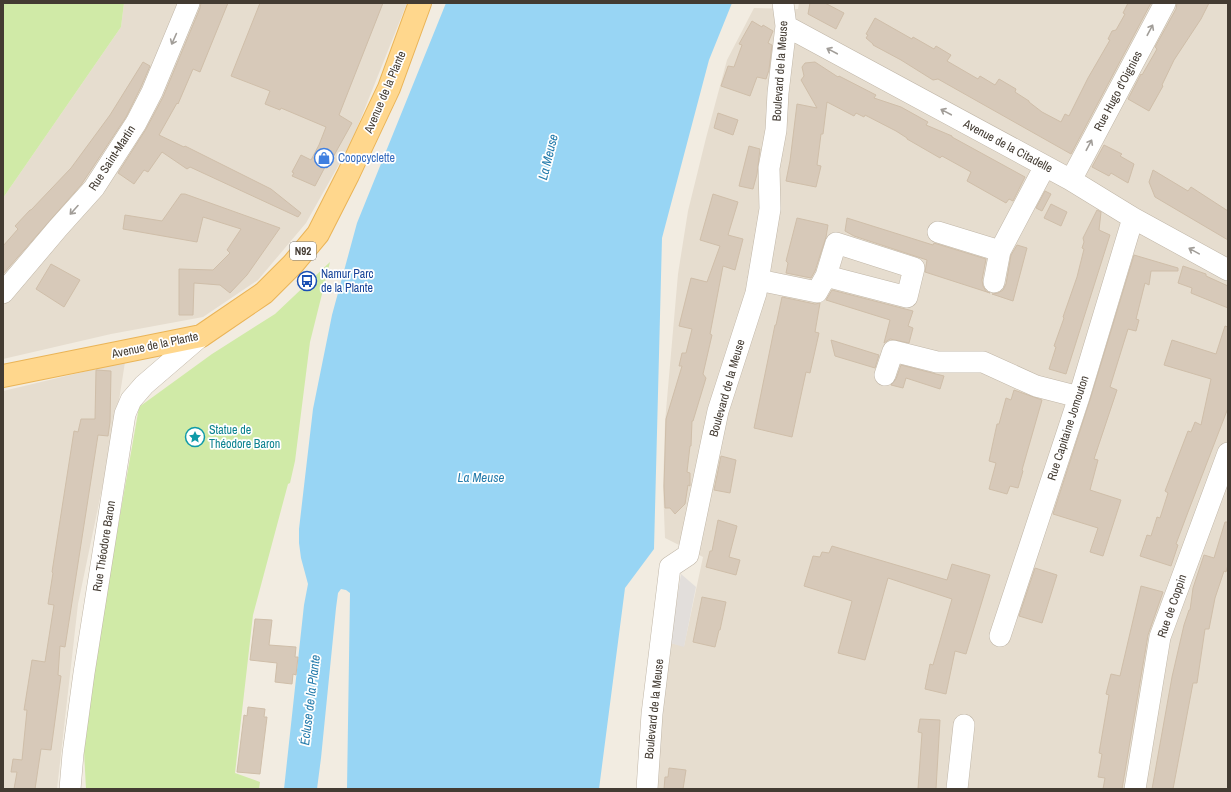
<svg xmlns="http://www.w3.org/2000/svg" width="1231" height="792" font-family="'Archivo Narrow',sans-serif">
<rect width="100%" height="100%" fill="#f2ece1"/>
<!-- residential -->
<path fill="#e6ddcf" d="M124,3H407L351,143L306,223L258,280L203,317L111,334L3,359V198L121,27Z
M799,3H1228V789H651L670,643L684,646L703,557L665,538L663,488L665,422L678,274L688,211L706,138L727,60L754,8L798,9Z
M125,362L115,426L78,604L57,789H3V391Z"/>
<!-- green -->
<path fill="#d0eaa7" d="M3,3H124L121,27L3,198Z
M330,262L310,342L295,461L290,483L288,484L253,615L235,773L260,782L259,789H86L84,751L101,623L139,407L212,354L275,314Z"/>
<!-- parking -->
<path fill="#e2dedb" d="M681,574L696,587L684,647L670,643Z"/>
<!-- water -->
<path fill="#98d5f4" d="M446,3H732L709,60L662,238L654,549L625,588L599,789H347L350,593L346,590L341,589L338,593L336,608L321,758L317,789H284L304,605L308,584L301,558L299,543V529L313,409L332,315L357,223Z"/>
<!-- building -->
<path fill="#d7c9b9" stroke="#cfbea9" d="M201,3H228L200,72L193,69L178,104L177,103L159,135L184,147L185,146L271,189L301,213L298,217L190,167L187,169L162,152L148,172L144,170L134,184L118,173L146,129L163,97L200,8Z
M260,3H383L339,115L352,123L327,168L325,167L315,186L292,176L294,173L292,172L301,155L311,160L319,145L326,127L281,108L280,110L265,104L270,91L231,76Z
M810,3H825L844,13L836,29L808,14Z
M1128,3H1151L1071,154L938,79L933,80L901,60L873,45V44L866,38L868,35L866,34L875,18L912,39L913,37L934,49L936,46L951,55L947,61L978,79L980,76L995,85L999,79L1016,89L1015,92L1029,101V102L1042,112L1061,122L1065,114L1069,116L1088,78L1110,40L1108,39L1112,31L1116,30L1125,14L1123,13Z
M1177,3H1209L1201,19L1174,60L1162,85L1163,86L1149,111L1128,99L1141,74L1142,75L1157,49L1155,47L1176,9Z
M752,21L762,27L763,25L773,31L768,43L772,45L769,70L766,79L757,77L750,96L721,86L728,66L734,67L742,45L739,44Z
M143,62L150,66L141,87L126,117L91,170L81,185L3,274V246L18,229L15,226L30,210H31L71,168L110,115Z
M815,62L838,77L839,76L876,95L874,98L901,107L928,122L926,125L952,136V137L1025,177L1013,201L1009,199L1006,203L967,181L971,172L942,156L940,158L907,139V138L896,131L865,115L864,117L856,113L854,116L827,102L823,134H821L819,150L817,165L821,166L816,187L786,181L790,161L797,104L817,108L801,80L804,76L802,67L805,63Z
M718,113L738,120L733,135L714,128Z
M1104,145L1122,154L1120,156L1134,164L1128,183L1111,173L1109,176L1092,167Z
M749,146L760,149L757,174L753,189L739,186Z
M1153,170L1188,191L1191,187L1228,211V240L1155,197L1149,182Z
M1045,191L1051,194L1042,211L1036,208Z
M181,194H185L280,228L247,275L230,293L220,285L194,283L193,315H179V269L213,270L230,253L227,250L241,229L203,217L197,242L123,229L125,215L162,221Z
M713,194L738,202L728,235L743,239L735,270L723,266L710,334L712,335L703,374L706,378L693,421H692L691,446H690L687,472L690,473V486L688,485L685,504L675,514L670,508H665L664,486L666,419L682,366H679L682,353H686L692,329L679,326L691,278L707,282L720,246L700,240Z
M1051,204L1067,212L1061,226L1044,218Z
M1097,210L1101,212L1099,230L1110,235L1066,374L1049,369L1056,347L1054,346L1064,318L1063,317L1077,277L1084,249L1082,248L1084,242L1083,238Z
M797,218L828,225L826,237L815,271L811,278L786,273L788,263L786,261Z
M847,218L933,245L934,243L986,259L982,280L983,286L986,291L990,293L925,272L927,260L854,236L845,231Z
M1017,245L1027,248L1013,301L992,294L998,293L1003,290L1006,284L1011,255Z
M1134,255L1178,268V271H1151L1149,285L1145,283L1136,319L1139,320L1136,331L1128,329L1110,387L1117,390L1094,459L1098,460L1090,490L1121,500L1103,556L1090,552L1098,528L1053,514L1090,400Z
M51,264L80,280L64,307L36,289Z
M1183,266L1206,274V276L1228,286V308L1191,293L1192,288L1178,283Z
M832,290L913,311L908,326L913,328L909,343L890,339L884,343L890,320L826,300Z
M782,297L815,304L820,303L815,332L819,333L810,373L806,372L792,437L754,428L775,325H776Z
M1225,326L1228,327V408L1188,512L1176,544L1178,545L1171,566L1140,556L1147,535L1151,536L1157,517L1160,518L1168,493L1165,491L1188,431L1191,432L1195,422L1201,425L1211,379L1164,365L1172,340L1216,354Z
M831,340L879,355L875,368L835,356Z
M901,365L944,376L940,389L906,378L903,388L891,385L896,379Z
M96,370L111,371L110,422L108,436L98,435L65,647L60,646L58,675L61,676L51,750L41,749L35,789H14L17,772H11L13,759L22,760L27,710H24L32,660L45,662L54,605L48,604L53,573L52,572L74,431L78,432L81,419H95Z
M1014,390L1042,400L1022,470L1023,471L1018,488L1010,486L1007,494L989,489L996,463L989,461L997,424H999L1006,398L1011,400Z
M721,456L736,460L730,493L714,490Z
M718,520L737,526L729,557L740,560L736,575L706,567L710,551H712Z
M1225,522H1228V565L1226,572L1224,571L1215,598L1209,629H1205L1197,683H1193L1173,789H1152L1172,677L1184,625L1189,610H1190L1193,588L1204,555L1214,558Z
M832,546L947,580L952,564L990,575L966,654L955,651L946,694L925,689L930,664L933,665L952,599L888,578L865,660L838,653L852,601L804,586L813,556L820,557L822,552L829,553Z
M1035,568L1057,575L1042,623L1019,616Z
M1141,586L1163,592L1148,635L1122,789H1103L1105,778L1098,777L1102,754L1099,753L1109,695L1106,694L1111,674L1120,676Z
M702,597L726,602L720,630H719L715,647L693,642Z
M255,619L272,620L269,645L296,647L295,657H298L296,675L293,674L292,684L275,682L277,663L250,660Z
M248,707L265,709L264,717H267L260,774L237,772L244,715L247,716Z
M920,719L940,720L936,789H918L922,733L918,732Z
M669,768L686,770L683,789H664L665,777H668Z"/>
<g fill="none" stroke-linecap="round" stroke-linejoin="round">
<defs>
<path id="minor" d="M786,26L1071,180L1133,218L1228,270
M1071,180L1165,3
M938,232L1000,251
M758,280L817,292L826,276L907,297L914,268L836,243L826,276
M994,282L1000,251L1045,166
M3,293L58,228L94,188L136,123L152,92L189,3
M885,375L893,351L937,362H983L1036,386L1079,397
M1000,636L1079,397L1133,218
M70,789L73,754L84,673L125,414L131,400L144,385L201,336
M647,789L652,714L670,567L688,555L718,411L756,293L770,209L769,168L776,130L778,93L786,26L783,3
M957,789L964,725
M1135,789L1160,637L1228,453"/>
<path id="major" d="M3,376L201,336L264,293L293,264L318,234L348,175L389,88L420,3"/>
</defs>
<!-- minor casing -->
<use href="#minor" stroke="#c0b6a7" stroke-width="22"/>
<!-- major casing -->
<use href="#major" stroke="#eab457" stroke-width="24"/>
<!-- minor -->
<use href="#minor" stroke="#fff" stroke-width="21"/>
<!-- major -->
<use href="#major" stroke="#ffd78d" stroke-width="22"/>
</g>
<!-- one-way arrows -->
<defs><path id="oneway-shaft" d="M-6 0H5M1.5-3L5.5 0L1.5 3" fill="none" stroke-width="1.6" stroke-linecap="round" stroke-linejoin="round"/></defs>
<g stroke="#a19d98">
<use href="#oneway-shaft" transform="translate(1150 30) rotate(-62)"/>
<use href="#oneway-shaft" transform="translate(174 39) rotate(114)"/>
<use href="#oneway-shaft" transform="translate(832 51) rotate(-152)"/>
<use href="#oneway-shaft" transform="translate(946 112) rotate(-152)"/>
<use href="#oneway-shaft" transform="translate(1089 145) rotate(-62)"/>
<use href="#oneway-shaft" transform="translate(74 210) rotate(132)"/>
<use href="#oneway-shaft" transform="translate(1194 251) rotate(-151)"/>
</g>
<!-- icons -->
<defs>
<symbol id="shop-ring" viewBox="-11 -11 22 22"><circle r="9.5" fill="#fff" stroke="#3f7fe0" stroke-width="1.5"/><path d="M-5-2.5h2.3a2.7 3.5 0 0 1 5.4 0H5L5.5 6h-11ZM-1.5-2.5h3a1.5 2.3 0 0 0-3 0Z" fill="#3f7fe0"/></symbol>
<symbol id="bus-ring" viewBox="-11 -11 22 22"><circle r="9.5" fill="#fff" stroke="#1a4fb4" stroke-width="1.5"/><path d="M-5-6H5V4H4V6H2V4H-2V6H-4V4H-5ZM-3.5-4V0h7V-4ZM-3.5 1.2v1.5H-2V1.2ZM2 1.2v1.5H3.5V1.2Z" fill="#1a4fb4"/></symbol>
<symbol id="sight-ring" viewBox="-11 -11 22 22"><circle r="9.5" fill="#fff" stroke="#0f9aa8" stroke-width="1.5"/><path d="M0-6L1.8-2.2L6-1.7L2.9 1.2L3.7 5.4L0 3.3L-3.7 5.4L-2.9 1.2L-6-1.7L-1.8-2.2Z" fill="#0f9aa8"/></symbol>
</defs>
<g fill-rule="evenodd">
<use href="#shop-ring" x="313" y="147" width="22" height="22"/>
<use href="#bus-ring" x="296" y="270" width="22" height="22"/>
<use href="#sight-ring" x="184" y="426" width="22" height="22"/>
</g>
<g text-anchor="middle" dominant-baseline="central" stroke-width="3.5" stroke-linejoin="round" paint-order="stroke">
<!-- shield labels -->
<rect fill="#fff" stroke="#7b7670" stroke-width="1" x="290" y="242" width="26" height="18" rx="3"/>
<g font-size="11" font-weight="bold" fill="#433b32">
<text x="303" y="251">N92</text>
</g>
<!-- street labels -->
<g font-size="12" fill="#433b32" stroke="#fff">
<text transform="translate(780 71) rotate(-86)">Boulevard de la Meuse</text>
<text transform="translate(1118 91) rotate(-62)">Rue Hugo d'Oignies</text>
<text transform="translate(385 92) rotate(-67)">Avenue de la Plante</text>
<text transform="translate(1008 146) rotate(28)">Avenue de la Citadelle</text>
<text transform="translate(112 158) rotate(-57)">Rue Saint-Martin</text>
<text transform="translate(155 345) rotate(-12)">Avenue de la Plante</text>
<text transform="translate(727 388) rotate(-74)">Boulevard de la Meuse</text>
<text transform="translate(1068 428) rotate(-72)">Rue Capitaine Jomouton</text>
<text transform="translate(104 546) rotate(-81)">Rue Théodore Baron</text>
<text transform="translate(1172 606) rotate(-71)">Rue de Coppin</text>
<text transform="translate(654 709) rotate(-84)">Boulevard de la Meuse</text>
</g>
<!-- shop labels -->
<g font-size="12" fill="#366cbe" stroke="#fff" text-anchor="start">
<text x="338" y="158">Coopcyclette</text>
</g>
<!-- transit labels -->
<g font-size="12" fill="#164399" stroke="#fff" text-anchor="start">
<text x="321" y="274">Namur Parc<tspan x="321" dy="14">de la Plante</tspan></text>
</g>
<!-- culture labels -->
<g font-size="12" fill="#0d838f" stroke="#fff" text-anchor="start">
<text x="209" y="430">Statue de<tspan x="209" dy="14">Théodore Baron</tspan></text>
</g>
<!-- water labels -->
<g font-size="13" font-style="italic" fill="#257cac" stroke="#fff">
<text transform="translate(548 157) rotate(-76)">La Meuse</text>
<text x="481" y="477">La Meuse</text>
<text transform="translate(310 700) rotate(-83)">Écluse de la Plante</text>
</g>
</g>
<!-- border -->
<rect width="1231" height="792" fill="none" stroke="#433b32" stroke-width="8"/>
</svg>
